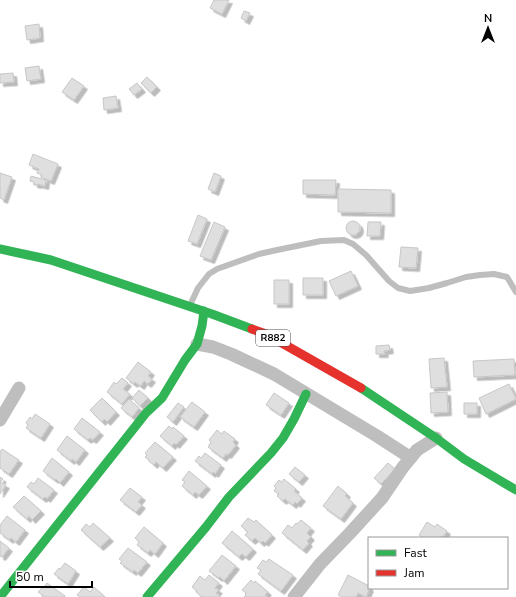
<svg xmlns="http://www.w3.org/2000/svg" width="516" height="597" font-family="'Nunito Sans',sans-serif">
<defs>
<filter id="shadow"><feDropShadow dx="3.5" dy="3.5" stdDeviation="0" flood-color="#0004"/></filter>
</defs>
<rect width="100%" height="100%" fill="#fff"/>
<!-- building -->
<path fill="#dfdfdf" stroke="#c7c7c7" filter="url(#shadow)" d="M214,0H229L222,14L210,8Z
M244,11L250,13L246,21L241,18Z
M39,24L40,38L27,40L25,26Z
M39,66L41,79L27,81L25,68Z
M13,73L14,82L0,83V74Z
M147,77L157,87L151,93L141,83Z
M72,78L84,86L74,100L62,92Z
M137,83L142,89L134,95L129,89Z
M116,96L118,108L104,110L103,98Z
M33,154L58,164L51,181L41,177L42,175L37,173L39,169L29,165Z
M0,173L12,177L4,200L0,198Z
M214,173L221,176L215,192L208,189Z
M31,176L46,180L45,186L38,184V185L34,184V182L30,181Z
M303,180H336L335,195L303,194Z
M338,189L391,190V213L338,212Z
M198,215L207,219L197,244L188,241Z
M346 228a7 7 0 1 1 14 0a7 7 0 1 1-14 0Z
M214,222L225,227L211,260L200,256Z
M368,222H381L380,236H367Z
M401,247L418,248L416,268L399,267Z
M351,271L358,286L336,296L329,281Z
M303,278H323V295H303Z
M274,280H289V304H274Z
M389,345L390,350L384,351L385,354H376V346Z
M444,358L447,387L431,388L429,359Z
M514,359L515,375L474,377L473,361Z
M138,362L151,372L148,376L152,379L148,384L144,381L141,386L135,382L134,384L126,378Z
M122,378L128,383L123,389L130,394L122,404L107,392L114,382L116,384Z
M509,384L516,399L486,414L479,398Z
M139,390L148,398L140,406L132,398Z
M447,392L448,412L431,413L430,393Z
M274,393L289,403L281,415L266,405Z
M102,398L116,412L107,422L104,419L102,422L90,410Z
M129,399L139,408L132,417L121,408Z
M192,402L205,412L194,427L180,417Z
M178,403L184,407L173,422L167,417Z
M464,403H477V414H464Z
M35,414L50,424L41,438L26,428L28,425L26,423L30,417L32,419Z
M82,418L100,432L93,440L90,438L88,440L74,429Z
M169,426L172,429L173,427L184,436L176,445L174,443L172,446L160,436Z
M217,430L222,434L224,431L235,439L233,442L236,445L228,455L226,454L223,458L208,447L211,442L209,440Z
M67,436L85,450L76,462L72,459L71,461L57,450Z
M155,442L173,457L163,468L156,462L154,465L145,457L147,455L145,453Z
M2,449L19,460L9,474L0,468V452Z
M205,453L221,465L215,474L213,472L212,474L195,461L199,456L201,458Z
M52,458L69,472L60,483L56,479L55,480L43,471Z
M388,463L395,469L381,484L374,478Z
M295,467L305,475L299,482L289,474Z
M189,471L207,486L199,495L195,492L193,495L182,486L185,482L182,480Z
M0,477L3,479L0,482L6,485L0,494Z
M38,478L54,490L47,499L45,497L43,499L27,487L31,482L34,484Z
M284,479L296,489L294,491L302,498L297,504L295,502L293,505L285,499L283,501L277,496L279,494L274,491L276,488L274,486L279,480L282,482Z
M338,486L347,494L345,496L353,503L341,519L323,506Z
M130,488L142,497L138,502L142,505L136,512L120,500Z
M24,496L41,511L32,520L29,516L27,519L13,507Z
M7,516L25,530L16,542L11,538L10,540L0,533V525Z
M248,518L254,522L256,520L272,535L265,543L263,541L261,543L255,538L252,541L245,535L248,532L241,526Z
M301,520L311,528L307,533L311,537L307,541L309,543L303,550L282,533L288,525L292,528L296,523L297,524Z
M427,522L435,527L437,524L447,531L443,537L442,536L440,538H424L419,535Z
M93,523L110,538L100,547L81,530L86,524L90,527Z
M144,527L163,543L155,554L150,550L148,553L137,545L139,542L135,538Z
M232,531L253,549L246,557L242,554L239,557L222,543Z
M0,541L9,548L2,557L0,556Z
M128,548L147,562L138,573L134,570L133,572L120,563L122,561L119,559Z
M222,555L236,566L224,581L220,577L219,578L209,571Z
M269,559L293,575L281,591L258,574L261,570L257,568L263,560L266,562Z
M65,563L76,571L68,584L54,574L59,568L60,569Z
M209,575L219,583L215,588L219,590L216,593L221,597H202L196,592L197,591L192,587L200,576L205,580Z
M348,575L369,586V588H370L366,597L358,593L356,597H342L338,595Z
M251,580L254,583L255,581L268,592L265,595L268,597H244L246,595L245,594L246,593L242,590Z
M47,583L65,596L64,597H45L38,592L42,588H43Z
M84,587L90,592L94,587L105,597H80L77,595Z"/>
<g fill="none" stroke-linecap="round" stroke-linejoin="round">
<!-- lane -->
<path stroke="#bebebe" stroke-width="6" d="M191,303L198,288L209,274L217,269L259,254L277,250L321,241L344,240L353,244L366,255L389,281L398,288L410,291L429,288L447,283L466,277L480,275L494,274L507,277L516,292"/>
<!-- street -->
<path stroke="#bebebe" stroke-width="13" d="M197,344L213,347L231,354L274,374L377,436L411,458
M0,420L19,388
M294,597L320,564L350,533L382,498L403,467L417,450L436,438"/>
<!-- fast -->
<path stroke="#30b455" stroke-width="9" d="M0,249L51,260L212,314L252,329
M361,388L436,438L464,459L516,490
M0,597L146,413L162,398L185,360L197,344L202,326L204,311
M147,597L206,527L229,497L271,453L283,438L294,419L306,394"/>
<!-- jam -->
<path stroke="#e5322d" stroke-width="9" d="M252,329L266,334L361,388"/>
</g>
<g text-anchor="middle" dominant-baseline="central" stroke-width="3.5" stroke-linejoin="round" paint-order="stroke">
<!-- shield labels -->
<rect fill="#fff" stroke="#4c4c4c" stroke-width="1" x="256" y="330" width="34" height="16" rx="3"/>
<g font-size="10" font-weight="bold" fill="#000">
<text x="273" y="338">R882</text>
</g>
</g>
<!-- legend -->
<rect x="368" y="537" width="140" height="52" fill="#ffffff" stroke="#999999"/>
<rect x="376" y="550" width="20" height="6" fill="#30b455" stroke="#999999"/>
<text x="404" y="557" font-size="12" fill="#000000">Fast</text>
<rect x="376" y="570" width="20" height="6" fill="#e5322d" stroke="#999999"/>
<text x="404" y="577" font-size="12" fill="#000000">Jam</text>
<!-- north arrow -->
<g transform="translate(488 28)" stroke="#ffffff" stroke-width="3" paint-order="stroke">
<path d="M0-3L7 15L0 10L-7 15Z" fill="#000000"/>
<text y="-6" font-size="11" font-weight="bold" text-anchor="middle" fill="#000000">N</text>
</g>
<!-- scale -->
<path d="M10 581v6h82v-6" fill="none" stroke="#000000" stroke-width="2"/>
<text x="16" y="581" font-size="12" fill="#000000" stroke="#ffffff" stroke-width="3" paint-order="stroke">50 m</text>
</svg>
